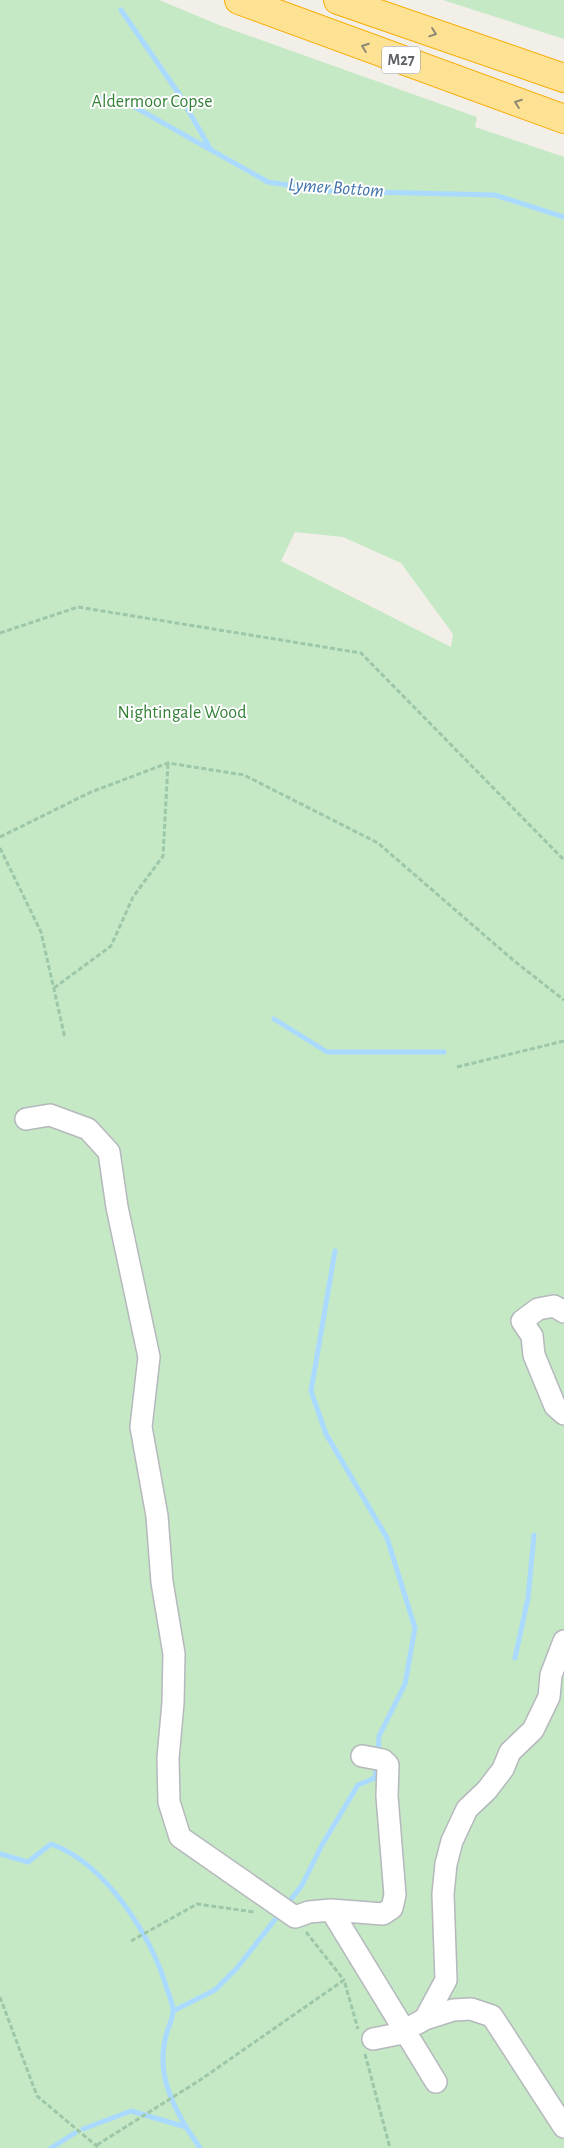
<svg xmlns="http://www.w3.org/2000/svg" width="564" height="2148" font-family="'Alegreya Sans',sans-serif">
<rect width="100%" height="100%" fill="#f1efe8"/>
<!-- green -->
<path fill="#c5e8c5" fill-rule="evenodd" d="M0,0H159L219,25L477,117L475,127L564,157V2148H0ZM295,532L343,537L401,563L453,634L451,647L281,561Z
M443,0H564V39Z"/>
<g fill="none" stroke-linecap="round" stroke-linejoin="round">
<!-- stream -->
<path stroke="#aadaff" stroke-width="5" d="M121,10L179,94L211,150
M96,98L124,101L268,182L327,191L495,195L564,217
M274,1019L327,1052H444
M335,1251L311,1391L326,1434L387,1538L415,1628L405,1684L379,1736L378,1755
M515,1658L528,1598L534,1535
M0,1854L28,1862L51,1844C105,1863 151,1935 167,1989C169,1995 173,2004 173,2011C173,2020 166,2031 165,2040C158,2073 170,2100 186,2127
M286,1906L302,1885L322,1845L358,1785L375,1778L377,1763
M173,2011L215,1990L237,1968L281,1912
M83,2129L131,2111L186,2127L200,2148
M51,2148L75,2133"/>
<defs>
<path id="minor" d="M26,1119L50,1115L88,1129L109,1152L117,1207L149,1357L141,1427L157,1516L162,1582L174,1654L173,1703L168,1758L169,1802L180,1837L295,1917L309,1912L331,1910L436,2082
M564,1312L554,1306L538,1309L522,1321L532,1336L534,1355L555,1406L564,1414
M331,1910L383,1914L392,1908L395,1895L387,1796L388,1765L383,1760L362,1756
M425,2019L446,1980L443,1894L446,1864L452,1841L467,1809L487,1790L503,1769L510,1752L533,1730L549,1697L551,1675L564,1641
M373,2039L398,2034L425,2019L453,2010L471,2009L492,2016L564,2127"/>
<path id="highway" d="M239,0L564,119
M338,0L564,78"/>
</defs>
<!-- minor casing -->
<use href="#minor" stroke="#b5b8bc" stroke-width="24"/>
<!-- highway casing -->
<use href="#highway" stroke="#f9ab00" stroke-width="30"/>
<!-- path -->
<path stroke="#9cc7a9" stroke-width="3" stroke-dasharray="5 2.5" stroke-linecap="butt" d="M0,633L78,607L361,653L564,860
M0,837L91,792L168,763L244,775L378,843L513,960L564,1000
M0,848L41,932L65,1038
M54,988L111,946L133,897L163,856L168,763
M457,1067L564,1041
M306,1932L344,1980
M131,1941L197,1904L254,1912
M0,1997L37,2096L99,2148
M365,2054L390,2148
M97,2145L200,2080L344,1980L358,2029"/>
<!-- minor -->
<use href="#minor" stroke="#fff" stroke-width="21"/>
<!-- highway -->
<use href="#highway" stroke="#fde293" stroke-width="28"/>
</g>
<!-- one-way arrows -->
<defs><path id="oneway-chevron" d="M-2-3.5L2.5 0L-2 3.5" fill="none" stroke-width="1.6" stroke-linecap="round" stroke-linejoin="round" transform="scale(1.25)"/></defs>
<g stroke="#8e8975">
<use href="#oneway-chevron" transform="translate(433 33) rotate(19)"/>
<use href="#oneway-chevron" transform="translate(365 47) rotate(-160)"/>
<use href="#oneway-chevron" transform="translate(518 103) rotate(-160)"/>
</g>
<g text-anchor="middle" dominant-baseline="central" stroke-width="4" stroke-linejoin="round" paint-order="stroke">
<!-- shield labels -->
<rect fill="#fff" stroke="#8f9295" stroke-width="1" x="382" y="46.5" width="38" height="27" rx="4"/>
<g font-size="16" font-weight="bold" fill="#5f6368">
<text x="401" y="60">M27</text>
</g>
<!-- park labels -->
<g font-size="18" fill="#348238" stroke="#fff">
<text x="152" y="102">Aldermoor Copse</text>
<text x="182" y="713">Nightingale Wood</text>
</g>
<!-- water labels -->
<g font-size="19" font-style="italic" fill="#4174aa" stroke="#fff">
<text transform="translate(336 188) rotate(4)">Lymer Bottom</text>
</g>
</g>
</svg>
